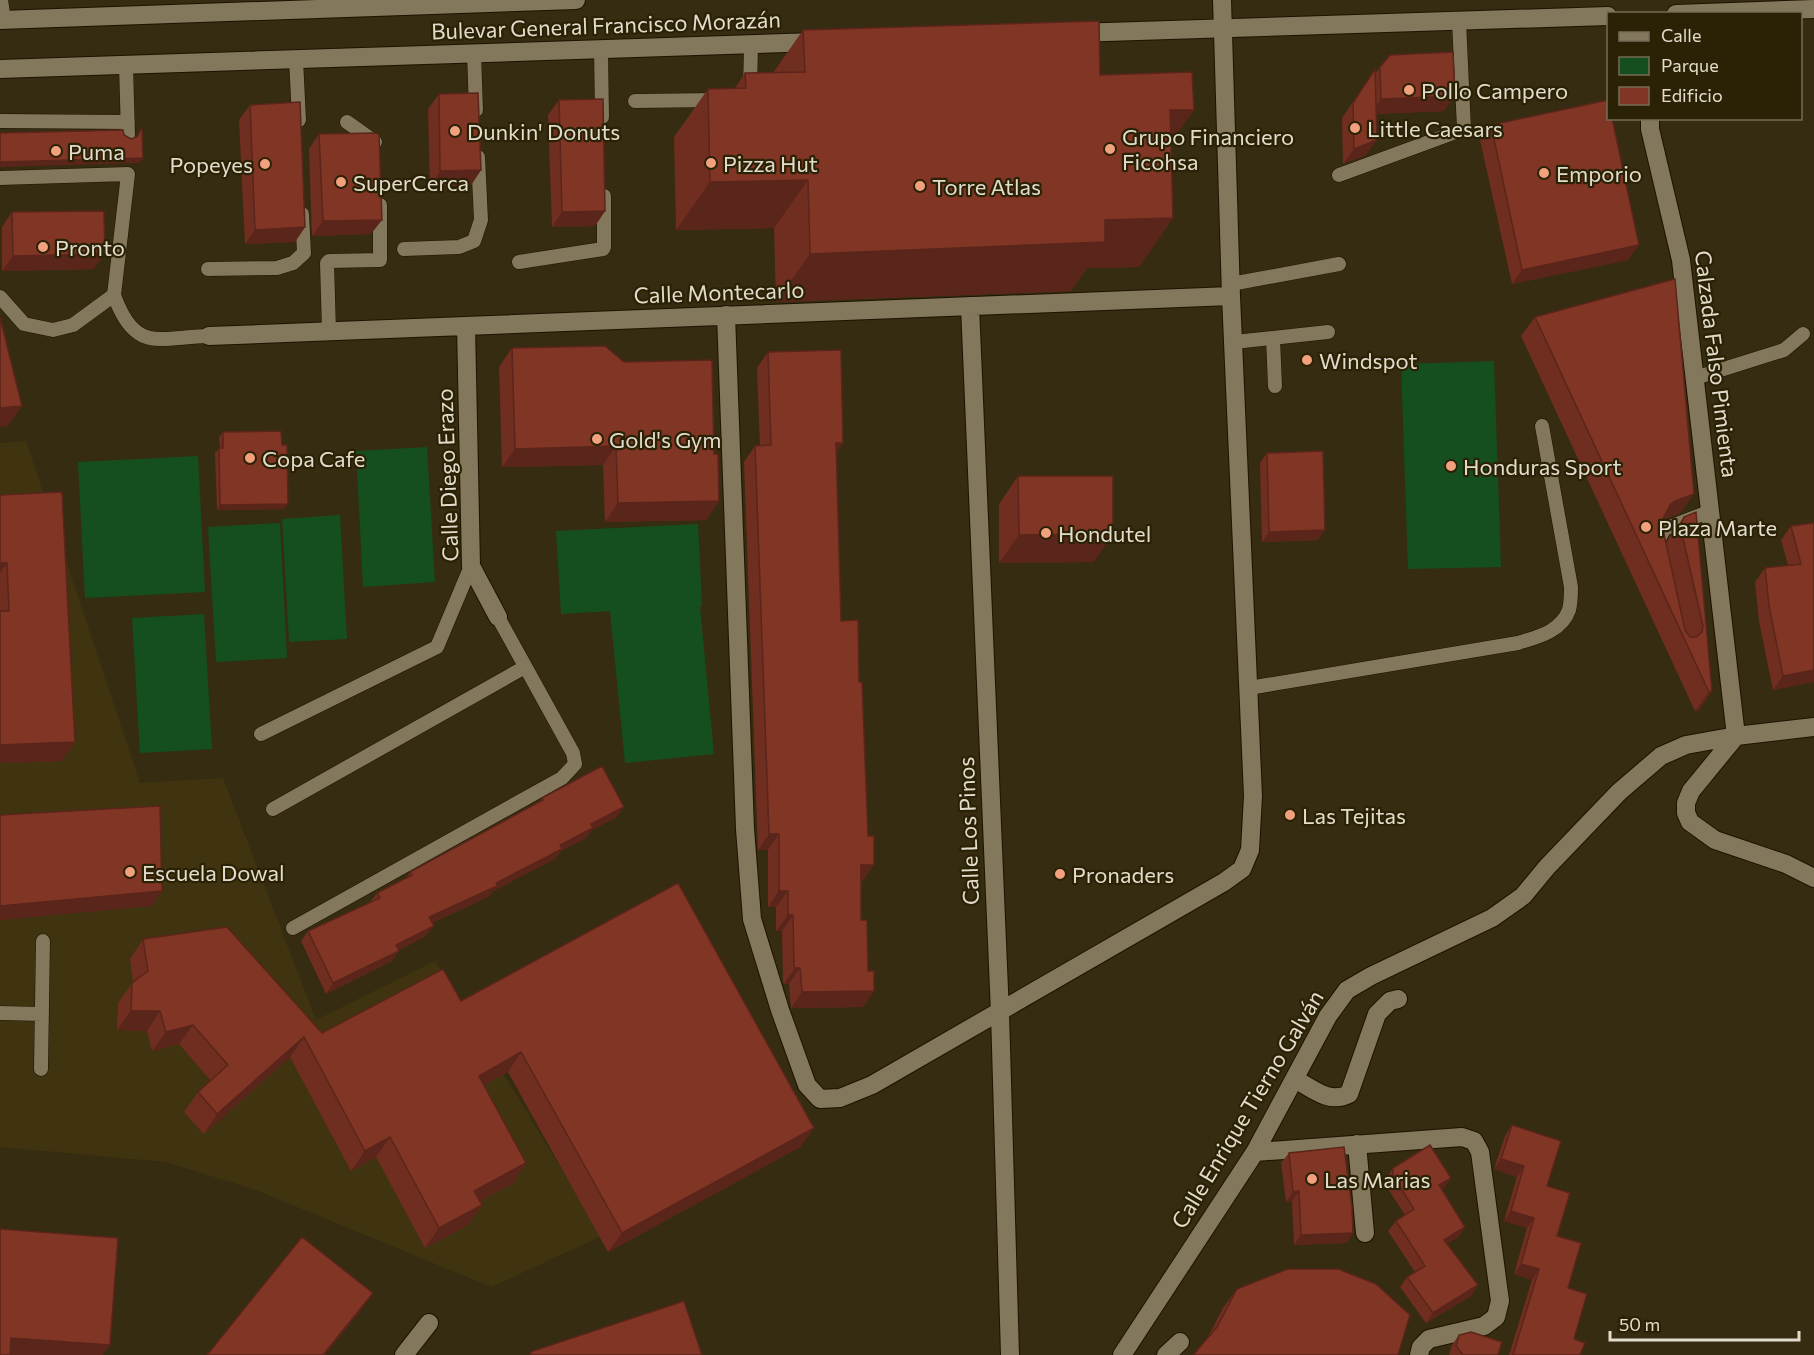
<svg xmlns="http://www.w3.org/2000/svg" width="1814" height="1355" font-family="Commissioner,sans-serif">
<rect width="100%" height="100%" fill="#362c11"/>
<!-- built -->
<path fill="#403310" d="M26,441L140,783L223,778L316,1020L435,961L602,1236L491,1287L256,1190L166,1162L0,1147V443Z"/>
<!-- green -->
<path fill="#154f1f" d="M1494,361L1501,567L1408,569L1401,364Z
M427,447L435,582L363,587L356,451Z
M198,456L205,592L85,598L78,462Z
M340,515L347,639L289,642L282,519Z
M280,523L287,658L216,662L208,527Z
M698,524L702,606L700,607L714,754L625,763L610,611L561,614L556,531Z
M204,614L212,749L140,753L132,618Z"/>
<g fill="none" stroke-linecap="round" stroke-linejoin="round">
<defs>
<path id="lane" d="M1,0L4,20
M601,49L602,117
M474,53L476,110
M296,59L299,120
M126,65L128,135
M750,92L751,44
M635,101L717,100
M0,121L128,122
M347,122L375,142
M1339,175L1464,129L1459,21
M0,178L128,174L114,295
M404,249L459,247L474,241L481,220L478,157
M519,262L603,249L604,247V196
M208,269L277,268L293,263L304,253L302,214
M1231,284L1339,264
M0,297L24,324L53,330L73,325L114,295C135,354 159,337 209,336
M329,331L327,263L329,261L380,260V205
M1273,338L1275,386
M1234,342L1328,332
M1695,378L1784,350L1803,334
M1658,546L1657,543L1664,529L1711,511
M1249,688L1518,643C1537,637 1561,632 1569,610C1571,603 1571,594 1571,587L1542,426
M261,734L437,647L471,566
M273,809L525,667
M293,928L562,778L575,764L573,753L498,617
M0,1013L42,1014
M41,1069L43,941"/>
<path id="street" d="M1650,118V129L1681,260L1736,736L1691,791L1686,803V813L1690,822L1715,840L1786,864L1814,878
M970,306L1000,1013L1010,1355
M726,315L745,829L752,919L780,1010L807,1085L820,1099L840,1098L872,1085L1224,882L1242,869L1250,850L1253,796L1231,296L1222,0
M466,326L471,566L498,617
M209,336L1231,296
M1295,1079C1313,1089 1329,1104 1349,1094L1377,1014L1390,1001L1398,999
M1357,1144L1365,1233
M1255,1152L1462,1137L1474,1141L1480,1152L1500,1301L1496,1317L1484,1326L1429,1339L1421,1347L1419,1355
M404,1355L429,1323
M1122,1355L1255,1152L1328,1016L1347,990L1371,976L1492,918L1523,896L1547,867L1619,792L1661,756L1686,745L1736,736L1814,727
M1166,1355L1180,1342"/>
<path id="secondary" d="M1676,14L1814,9
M0,20L576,0
M1075,33L1608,16
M0,69L817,42"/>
</defs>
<!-- lane casing -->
<use href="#lane" stroke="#1d1400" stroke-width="15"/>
<!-- street casing -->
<use href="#street" stroke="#1d1400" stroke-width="20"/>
<!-- secondary casing -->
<use href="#secondary" stroke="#1d1400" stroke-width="20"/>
<!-- lane -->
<use href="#lane" stroke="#83785b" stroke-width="14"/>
<!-- street -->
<use href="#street" stroke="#83785b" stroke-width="18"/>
<!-- secondary -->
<use href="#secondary" stroke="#83785b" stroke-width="18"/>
</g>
<!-- wall -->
<path fill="#6f2e20" d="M803,30L1100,75L1194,110L1171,142L1173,218L1139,267L1087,268L1071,291L776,302L774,228L676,230L674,137L708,89L735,88L745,73H773Z
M1380,67L1455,96L1444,111L1376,114L1366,155L1343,164L1342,118L1375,69V74Z
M439,94L481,170L471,185L430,186L428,109Z
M559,100L605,211L595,226L552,227L548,115Z
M250,105L305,227L295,242L245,244L239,120Z
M1491,125L1628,260L1512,284L1480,140Z
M319,134L371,234L312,236L309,149Z
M12,212L94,269L2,271V227Z
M1535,317L1694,494L1680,513L1663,520L1662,525L1666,544L1670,536L1684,517L1696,512L1712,691L1698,711H1695L1521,336Z
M512,348L714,454L719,501L706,520L605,522L603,465L502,467L499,367Z
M768,352L836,454L841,621L863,881H861V920L868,971L874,991L863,1007L791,1008L789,984H784L783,981L782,931H776V907H768V850H758L744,462L755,446H760L757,368Z
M223,432L282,445L284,509L217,510L215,453L220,448L219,437Z
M1267,453L1318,540L1262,542L1260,463Z
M1018,476L1094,562L999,563V504Z
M0,495L62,761L0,763Z
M1814,523V682L1773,690L1759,621L1755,582L1765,568L1788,565L1781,540L1791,526Z
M542,798L617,817L592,830L586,838L561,851L555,859L493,891L490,896L432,923L426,936L399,950L392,961L326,994L301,941L308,931L370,902L377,893L406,878L410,872L539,803Z
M143,939L322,1033L461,1001L814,1128L800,1147L608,1252L508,1072L484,1085L526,1163L513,1183L480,1201L482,1205L468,1225L425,1248L376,1157L351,1171L290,1057L204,1134L184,1112L198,1092L211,1081L179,1044L152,1051L147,1031L117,1030L118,1003L133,982L130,959Z
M1512,1125L1547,1186L1568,1288L1574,1339L1580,1355H1509L1532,1280L1514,1274L1527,1228L1504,1221L1517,1177L1494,1169L1505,1136Z
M1289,1153L1353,1233L1346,1243L1294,1245L1292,1201L1286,1202L1281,1163Z
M1393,1168L1451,1178L1444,1188L1441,1189L1465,1227L1458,1237L1447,1244L1478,1285L1471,1296L1426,1323L1400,1287L1407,1277L1415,1272L1388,1231L1396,1221L1405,1215L1386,1186V1178Z
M1288,1269L1208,1337L1223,1308L1237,1289Z
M1459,1335L1498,1355H1449L1452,1345Z"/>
<!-- shaded-wall -->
<path fill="#5a251a" d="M1455,96L1444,111L1371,114L1381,99Z
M1170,110H1194L1160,158Z
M1377,140L1366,155L1343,164L1354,149Z
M143,158L140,163L0,167V162Z
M481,170L471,185L430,186L440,171Z
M808,180L774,228L676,230L710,182Z
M605,211L595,226L552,227L562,212Z
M1173,218L1139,267L1087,268L1071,291L776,302L810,254L1105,220Z
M382,220L371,234L312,236L323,221Z
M305,227L295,242L245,244L255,230Z
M1639,245L1628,260L1512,284L1522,270Z
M105,254L94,269L2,271L13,256Z
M22,406L8,426L0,427V408Z
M836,443H843L832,459Z
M616,446L603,465L502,467L515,449Z
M1694,494L1680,513L1661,521L1670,505L1675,501Z
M719,501L706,520L605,522L618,503Z
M288,504L284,509L217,510L220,505Z
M1325,530L1318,540L1262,542L1269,532Z
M1113,534L1094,562L999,563L1019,535Z
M0,563H7L0,573Z
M1814,670V682L1773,690L1783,676Z
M1712,691L1698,711H1695L1709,692Z
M75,742L62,761L0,763V745Z
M624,807L617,817L592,830L586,838L561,851L555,859L493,891L490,896L422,927L429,917L496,883L560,845L591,824Z
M769,834H779L768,850H758Z
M861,865H874L863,881H850Z
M162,891L152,906L0,920V906Z
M779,891H788L776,907H768Z
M788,915H793L782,931H776Z
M434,926L426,936L389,955L396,945Z
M399,951L392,961L326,994L333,983Z
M795,968H800L789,984H784Z
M874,991L863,1007L791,1008L802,992Z
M131,1011H160L147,1031L117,1030Z
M193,1025L179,1044L152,1051L166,1032Z
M304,1037L290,1057L204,1134L217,1114Z
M521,1052L508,1072L465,1095L479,1076Z
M814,1128L800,1147L608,1252L622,1233Z
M390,1137L376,1157L351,1171L365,1151Z
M1501,1159L1524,1166L1517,1177L1494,1169Z
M526,1163L513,1183L461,1211L474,1191Z
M1451,1178L1444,1188L1432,1195L1439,1185Z
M1299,1191L1292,1201L1286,1202L1293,1192Z
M482,1205L468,1225L425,1248L439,1228Z
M1511,1211L1534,1218L1527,1228L1504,1221Z
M1465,1227L1458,1237L1437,1250L1444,1240Z
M1353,1233L1346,1243L1294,1245L1301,1235Z
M1521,1264L1539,1269L1532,1280L1514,1274Z
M1478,1285L1471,1296L1426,1323L1433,1313Z
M373,1293L359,1313L325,1355H323Z
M11,1338L110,1345L103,1355H0Z"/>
<!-- building -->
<path fill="#813525" stroke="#5a251a" stroke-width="1.5" d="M1099,21L1100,75L1192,72L1194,110H1170L1173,218L1105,220V242L810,254L808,180L710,182L708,89L746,88L745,73L805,72L803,30Z
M1453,52L1455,96L1381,99L1380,67L1390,55Z
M1375,69L1377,140L1354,149L1353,103Z
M478,93L481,170L440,171L439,94Z
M603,99L605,211L562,212L559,100Z
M1608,100V118H1612L1639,245L1522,270L1491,125Z
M300,102L305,227L255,230L250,105Z
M141,129H142L143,158L0,162V133L123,130L124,135L131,139L137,137Z
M377,133L379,135L382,220L323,221L319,134Z
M104,211L105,254L13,256L12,212Z
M1675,279L1694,494L1675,501L1670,505L1663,519L1662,525L1685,630L1690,637H1696L1702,632L1703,626L1680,525L1684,517L1696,512L1712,691L1709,692L1535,317Z
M0,317L22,406L0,408Z
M605,346L624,362L712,360L714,454H718L719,501L618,503L616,446L515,449L512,348Z
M841,350L843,443H836L841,621L858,620L859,682H862L868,836H874V865H861V920H867L868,971H874V991L802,992L800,968H795L794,966L793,915H788V891H779V834H769L755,446L771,445L768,352Z
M281,431L282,445H287L288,504L220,505L219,448H223V432Z
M1323,451L1325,530L1269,532L1267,453Z
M1018,476H1113V534L1019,535Z
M62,492L75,742L0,745V611H9L7,563H0V495Z
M1814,523V670L1783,676L1769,606L1765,568L1801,564L1791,526Z
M602,766L624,807L591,824L593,828L560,845L562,849L496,883L497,886L429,917L434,926L396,945L399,951L333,983L308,931L380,898L377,893L412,875L410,872L543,800L542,798Z
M160,806L162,891L0,906V815Z
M678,883L814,1128L622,1233L521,1052L479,1076L526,1163L474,1191L482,1205L439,1228L390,1137L365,1151L304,1037L217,1114L198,1092L228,1065L193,1025L166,1032L160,1011H131L132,983L148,971L143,939L227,927L322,1033L443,969L461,1001Z
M1512,1125L1561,1141L1547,1186L1570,1193L1557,1236L1581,1243L1568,1288L1587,1294L1574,1339L1585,1343L1580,1355H1513L1539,1269L1521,1264L1534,1218L1511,1211L1524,1166L1501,1159Z
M1430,1145L1451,1178L1439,1185L1465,1227L1444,1240L1478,1285L1433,1313L1407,1277L1425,1266L1396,1221L1414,1209L1393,1176V1168Z
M1344,1147L1352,1207L1353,1233L1301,1235L1299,1191L1293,1192L1289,1153Z
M0,1229L118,1238L110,1345L11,1338L10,1355H0Z
M302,1237L373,1293L323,1355H207Z
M1288,1269H1338L1376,1284L1410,1315L1398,1355H1193L1217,1327L1237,1289Z
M684,1301L702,1355H531L530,1352Z
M1471,1332L1502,1342L1498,1355H1463L1456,1346L1459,1335Z"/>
<!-- markers -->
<g fill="#f1a17d" stroke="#2b2206" stroke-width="2">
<circle cx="1409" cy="90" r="6"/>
<circle cx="1355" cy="128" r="6"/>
<circle cx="455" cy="131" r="6"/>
<circle cx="1110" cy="149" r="6"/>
<circle cx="56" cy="151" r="6"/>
<circle cx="711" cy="163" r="6"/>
<circle cx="265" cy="164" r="6"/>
<circle cx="1544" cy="173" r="6"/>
<circle cx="341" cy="182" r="6"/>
<circle cx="920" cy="186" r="6"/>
<circle cx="43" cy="247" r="6"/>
<circle cx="1307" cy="360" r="6"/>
<circle cx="597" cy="439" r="6"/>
<circle cx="250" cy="458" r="6"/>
<circle cx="1451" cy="466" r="6"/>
<circle cx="1646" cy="527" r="6"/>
<circle cx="1046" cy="533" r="6"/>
<circle cx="1290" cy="815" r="6"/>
<circle cx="130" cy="872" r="6"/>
<circle cx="1060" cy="874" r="6"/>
<circle cx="1312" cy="1179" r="6"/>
</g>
<g text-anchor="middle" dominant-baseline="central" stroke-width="4.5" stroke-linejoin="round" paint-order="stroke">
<!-- street labels -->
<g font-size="22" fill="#e2dccc" stroke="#2b2206">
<text transform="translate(606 25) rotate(-2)">Bulevar General Francisco Morazán</text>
<text transform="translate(719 292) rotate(-2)">Calle Montecarlo</text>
<text transform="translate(1717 364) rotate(83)">Calzada Falso Pimienta</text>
<text transform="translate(447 475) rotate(-92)">Calle Diego Erazo</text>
<text transform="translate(968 831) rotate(-92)">Calle Los Pinos</text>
<text transform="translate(1247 1109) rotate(-59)">Calle Enrique Tierno Galván</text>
</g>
<!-- poi labels -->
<g font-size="22" fill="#e2dccc" stroke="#2b2206" text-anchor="start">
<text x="1421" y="90">Pollo Campero</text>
<text x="1367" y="128">Little Caesars</text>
<text x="467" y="131">Dunkin' Donuts</text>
<text x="1122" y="136">Grupo Financiero<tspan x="1122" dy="25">Ficohsa</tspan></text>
<text x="68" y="151">Puma</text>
<text x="723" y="163">Pizza Hut</text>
<text x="253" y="164" text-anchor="end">Popeyes</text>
<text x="1556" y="173">Emporio</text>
<text x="353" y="182">SuperCerca</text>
<text x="932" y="186">Torre Atlas</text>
<text x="55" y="247">Pronto</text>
<text x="1319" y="360">Windspot</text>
<text x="609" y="439">Gold's Gym</text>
<text x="262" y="458">Copa Cafe</text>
<text x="1463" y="466">Honduras Sport</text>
<text x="1658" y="527">Plaza Marte</text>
<text x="1058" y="533">Hondutel</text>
<text x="1302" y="815">Las Tejitas</text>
<text x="142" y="872">Escuela Dowal</text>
<text x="1072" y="874">Pronaders</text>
<text x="1324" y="1179">Las Marias</text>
</g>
</g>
<!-- legend -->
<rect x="1607" y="12" width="195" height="108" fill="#2b2206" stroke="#746c55" stroke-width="1.5"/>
<rect x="1619" y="32" width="30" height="9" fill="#83785b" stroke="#746c55" stroke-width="1.5"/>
<text x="1661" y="42" font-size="18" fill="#e2dccc">Calle</text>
<rect x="1619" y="57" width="30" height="18" fill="#154f1f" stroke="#746c55" stroke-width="1.5"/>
<text x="1661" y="72" font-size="18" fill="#e2dccc">Parque</text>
<rect x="1619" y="87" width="30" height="18" fill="#813525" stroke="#746c55" stroke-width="1.5"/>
<text x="1661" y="102" font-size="18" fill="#e2dccc">Edificio</text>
<!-- scale -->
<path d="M1610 1331v9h189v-9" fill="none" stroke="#e2dccc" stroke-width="3"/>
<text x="1619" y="1331" font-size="18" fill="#e2dccc" stroke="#2b2206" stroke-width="4.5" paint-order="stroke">50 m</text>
</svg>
